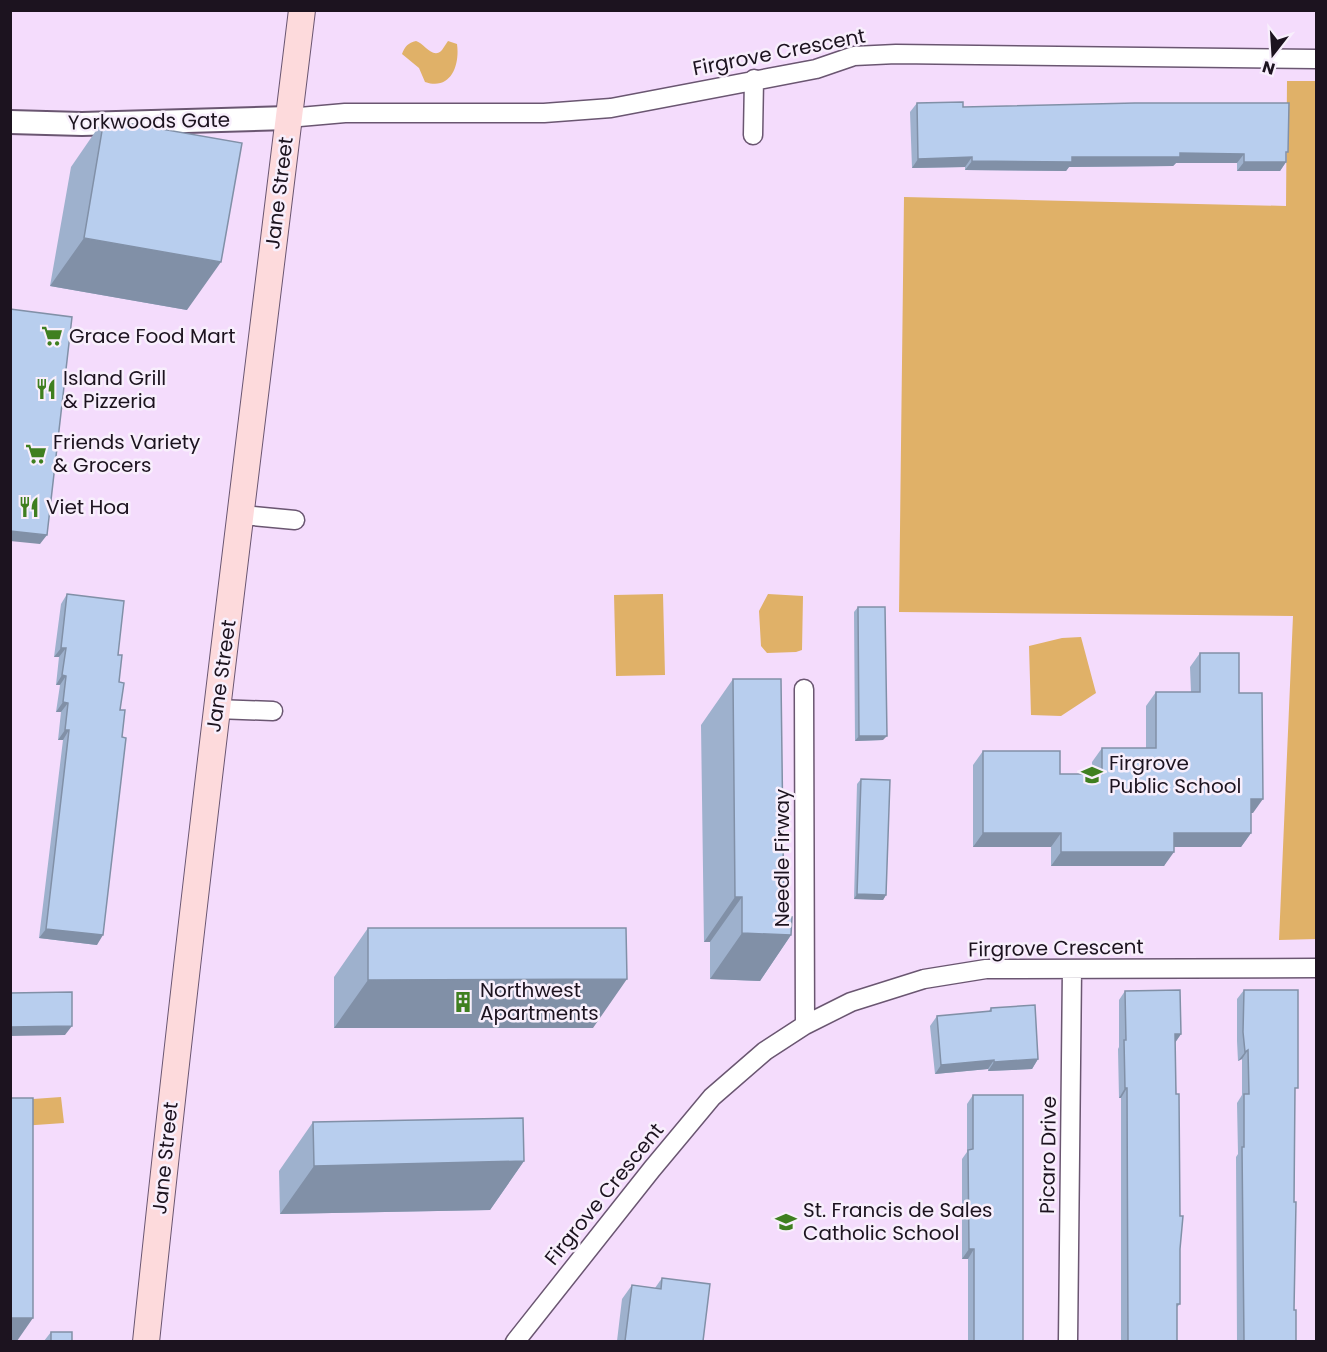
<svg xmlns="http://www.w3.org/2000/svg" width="1327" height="1352" font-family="Poppins,sans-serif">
<rect width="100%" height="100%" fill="#f4dcfc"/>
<!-- green -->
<path fill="#e0b168" d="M416,41C424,43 433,60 442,50C444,47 446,44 448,41L457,44C460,65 451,91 425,82L419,68L402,54C405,46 408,43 416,41Z
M1287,81H1316V939L1279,940L1293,616L899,612L904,197L1286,206Z
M663,594L665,675L616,676L614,595Z
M768,594L803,596L802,650L796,652L767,653L761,646L759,611Z
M1081,637L1096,693L1061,716L1031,715L1029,646L1062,638Z
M61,1097L64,1123L21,1126L19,1100Z"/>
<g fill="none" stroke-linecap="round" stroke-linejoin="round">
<defs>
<path id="minor" d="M288,118L345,113H544L611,108L816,69L854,56L896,54L1316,59
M753,135L754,79
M242,515L295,520
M804,689L805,1025
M216,709L273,711
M515,1342L652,1169L712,1097L765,1051L805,1025L851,1002L924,979L986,969L1316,968
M1068,1342L1072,969"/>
<path id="tertiary" d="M10,122L82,124L288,118"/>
<path id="secondary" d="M146,1342C192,897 248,454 302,10"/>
</defs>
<!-- minor casing -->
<use href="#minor" stroke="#6a5671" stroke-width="21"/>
<!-- tertiary casing -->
<use href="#tertiary" stroke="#6a5671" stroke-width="26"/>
<!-- secondary casing -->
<use href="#secondary" stroke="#6a5671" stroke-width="28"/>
<!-- minor -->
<use href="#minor" stroke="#fff" stroke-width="18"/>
<!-- tertiary -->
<use href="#tertiary" stroke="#fff" stroke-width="22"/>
<!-- secondary -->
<use href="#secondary" stroke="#fddadc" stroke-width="26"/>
</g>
<!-- wall -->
<path fill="#9eb1cd" d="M917,103L963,107L1286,155V162L1280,171H1237V163H1176L1173,166L1069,167L1066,171L965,170V167L912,168L910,112Z
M104,119L187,310L50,286L71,167Z
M67,594L118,655L120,710L97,945L39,938L63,740H58L61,712H56L60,685H56L59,657H54L61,604Z
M858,607L883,740L855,741L854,612Z
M1200,653L1239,693L1253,813H1251V833L1241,847H1174L1164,866H1051V847H973V765L983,751L1060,774H1092V762L1102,748H1146V706L1156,692H1191L1190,667Z
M733,679L784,917L791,935L760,981L710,979V942H704L701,725Z
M861,779L886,895L883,900L854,899L857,784Z
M368,928L593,1028H334V977Z
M1244,990L1295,1092L1294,1202V1310L1296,1341H1237L1236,1157L1238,1154L1237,1103L1242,1095V1059L1238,1061L1237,1041V999Z
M1125,991L1181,1034L1175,1043L1180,1249V1304L1177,1307V1341H1121V1098H1119L1118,1049L1119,1047V1000Z
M991,1008L1038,1059L1032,1069L988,1071V1069L935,1074L930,1026L937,1016L988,1012Z
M973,1095L1023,1341H968V1259H962V1159L967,1152V1104Z
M313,1122L524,1161L490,1210L280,1214L279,1171Z
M662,1278L703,1341H617L622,1299L632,1285L655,1288Z
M51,1332L72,1341H44Z"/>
<!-- shaded-wall -->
<path fill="#8190a7" d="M1180,153L1244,154L1237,163H1176L1173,166L1069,167L1066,171L965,170L972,161Z
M972,157L965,167L912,168L918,159Z
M1244,162H1286L1280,171H1237Z
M84,238L221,262L187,310L50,286Z
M10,531L47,535L40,544L10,541Z
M61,648H66L59,657H54Z
M62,675L66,676L60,685H56Z
M63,702L68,703L61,712H56Z
M65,730H69L63,740H58Z
M859,736H887L883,740L855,741Z
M1251,799H1263L1253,813H1241Z
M983,833H1061L1051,847H973Z
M1174,833H1251L1241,847H1164Z
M1061,852H1174L1164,866H1051Z
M857,894L886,895L883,900L854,899Z
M735,897H742L710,942H704Z
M46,929L103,935L97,945L39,938Z
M742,933L791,935L760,981L710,979Z
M627,979L593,1028H334L368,980Z
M72,1026L65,1035L10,1036V1027Z
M1175,1034H1181L1174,1044Z
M1248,1050L1242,1059L1238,1061L1245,1052Z
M1038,1059L1032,1069L988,1071L994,1062Z
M994,1060L988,1069L935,1074L941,1065Z
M1125,1088H1127L1121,1098H1119Z
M524,1161L490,1210L280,1214L314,1166Z
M969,1249H974L968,1259H962Z
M10,1318H33L17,1341H10Z"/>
<!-- building -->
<path fill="#b8ceee" stroke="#8190a7" stroke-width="1.5" d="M963,102V107L1135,103H1289L1288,152H1286V162H1244V154L1180,153V157H1072V162L972,161V157L918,159L917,103Z
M104,119L242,143L221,262L84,238Z
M10,309L72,317L47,535L10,531Z
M67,594L124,601L118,655H122L119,682L124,683L120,710H125L122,737L126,738L103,935L46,929L69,730H65L68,703L63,702L66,676L62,675L66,648H61Z
M858,607H885L887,736H859Z
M1200,653H1239V693H1262L1263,799H1251V833H1174V852H1061V833H983V751H1060V774H1102V748H1156V692H1200Z
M733,679H781L784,917H792L791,935L742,933V897H735Z
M861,779L890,780L886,895L857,894Z
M368,928H626L627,979L368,980Z
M1180,990L1181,1034H1175L1176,1094H1179L1180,1216H1183L1180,1249V1304H1177V1341H1128L1127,1088H1125L1124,1040H1126L1125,991Z
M1244,990H1298V1088H1295L1294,1202H1296L1294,1310H1296V1341H1244L1242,1147H1244V1094H1249L1248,1050L1245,1052L1243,1032Z
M72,992V1026L10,1027V993Z
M1035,1005L1038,1059L994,1062V1060L941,1065L937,1016L991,1011V1008Z
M973,1095H1023V1341H974V1249H969L968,1150L973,1149Z
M10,1098H33V1318H10Z
M523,1118L524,1161L314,1166L313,1122Z
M662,1278L710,1284L703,1341H625L632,1285L661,1289Z
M51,1332H72V1341H51Z"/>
<!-- icons -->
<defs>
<symbol id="supermarket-bare" viewBox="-9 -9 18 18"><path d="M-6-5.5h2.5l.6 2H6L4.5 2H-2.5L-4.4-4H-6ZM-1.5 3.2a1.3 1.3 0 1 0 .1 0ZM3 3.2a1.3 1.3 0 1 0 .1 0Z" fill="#3f7f20" stroke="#f8effc" stroke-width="2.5" paint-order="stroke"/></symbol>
<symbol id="restaurant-bare" viewBox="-9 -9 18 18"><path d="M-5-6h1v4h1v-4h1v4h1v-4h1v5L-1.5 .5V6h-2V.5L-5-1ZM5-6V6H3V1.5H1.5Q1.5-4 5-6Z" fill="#3f7f20" stroke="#f8effc" stroke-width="2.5" paint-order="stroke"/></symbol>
<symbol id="school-bare" viewBox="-9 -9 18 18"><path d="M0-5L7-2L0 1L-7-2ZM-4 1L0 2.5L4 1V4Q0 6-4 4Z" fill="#3f7f20" stroke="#f8effc" stroke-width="2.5" paint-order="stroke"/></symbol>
<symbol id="building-bare" viewBox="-9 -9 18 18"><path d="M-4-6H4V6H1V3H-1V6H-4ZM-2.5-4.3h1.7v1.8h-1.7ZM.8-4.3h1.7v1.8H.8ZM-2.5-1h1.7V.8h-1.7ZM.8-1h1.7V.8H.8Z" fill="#3f7f20" stroke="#f8effc" stroke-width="2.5" paint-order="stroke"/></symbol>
</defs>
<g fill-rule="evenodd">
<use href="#supermarket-bare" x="37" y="321" width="30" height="30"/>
<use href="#restaurant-bare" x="31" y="374" width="30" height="30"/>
<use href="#supermarket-bare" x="21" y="439" width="30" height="30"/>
<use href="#restaurant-bare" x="14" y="492" width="30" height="30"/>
<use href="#school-bare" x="1077" y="760" width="30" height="30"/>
<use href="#building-bare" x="448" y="987" width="30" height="30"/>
<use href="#school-bare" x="771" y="1207" width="30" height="30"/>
</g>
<g text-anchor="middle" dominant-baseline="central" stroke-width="5" stroke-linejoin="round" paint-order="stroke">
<!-- street labels -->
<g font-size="20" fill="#1c131f" stroke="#f8effc">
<text transform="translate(779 52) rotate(-11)">Firgrove Crescent</text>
<text transform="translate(149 121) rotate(-1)">Yorkwoods Gate</text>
<text transform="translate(279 193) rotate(-83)">Jane Street</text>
<text transform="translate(221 676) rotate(-82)">Jane Street</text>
<text transform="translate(782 858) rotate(-90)">Needle Firway</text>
<text transform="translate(1056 948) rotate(-1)">Firgrove Crescent</text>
<text transform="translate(1048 1155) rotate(-89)">Picaro Drive</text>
<text transform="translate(165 1158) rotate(-84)">Jane Street</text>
<text transform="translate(604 1194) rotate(-51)">Firgrove Crescent</text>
</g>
<!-- poi labels -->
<g font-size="20" fill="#1c131f" stroke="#f8effc" text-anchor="start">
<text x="69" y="336">Grace Food Mart</text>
<text x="63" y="378">Island Grill<tspan x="63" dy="23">&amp; Pizzeria</tspan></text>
<text x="53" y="442">Friends Variety<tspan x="53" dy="23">&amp; Grocers</tspan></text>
<text x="46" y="507">Viet Hoa</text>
<text x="1109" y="763">Firgrove<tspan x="1109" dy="23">Public School</tspan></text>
<text x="480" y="990">Northwest<tspan x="480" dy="23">Apartments</tspan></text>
<text x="803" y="1210">St. Francis de Sales<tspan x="803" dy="23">Catholic School</tspan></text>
</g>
</g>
<!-- border -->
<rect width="1327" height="1352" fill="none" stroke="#1c131f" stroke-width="24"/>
<!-- north arrow -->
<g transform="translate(1273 54) rotate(197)" stroke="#f8effc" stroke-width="4.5" paint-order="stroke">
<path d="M0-4.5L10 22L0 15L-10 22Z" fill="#1c131f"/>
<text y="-9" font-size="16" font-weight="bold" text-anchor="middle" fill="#1c131f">N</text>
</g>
</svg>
